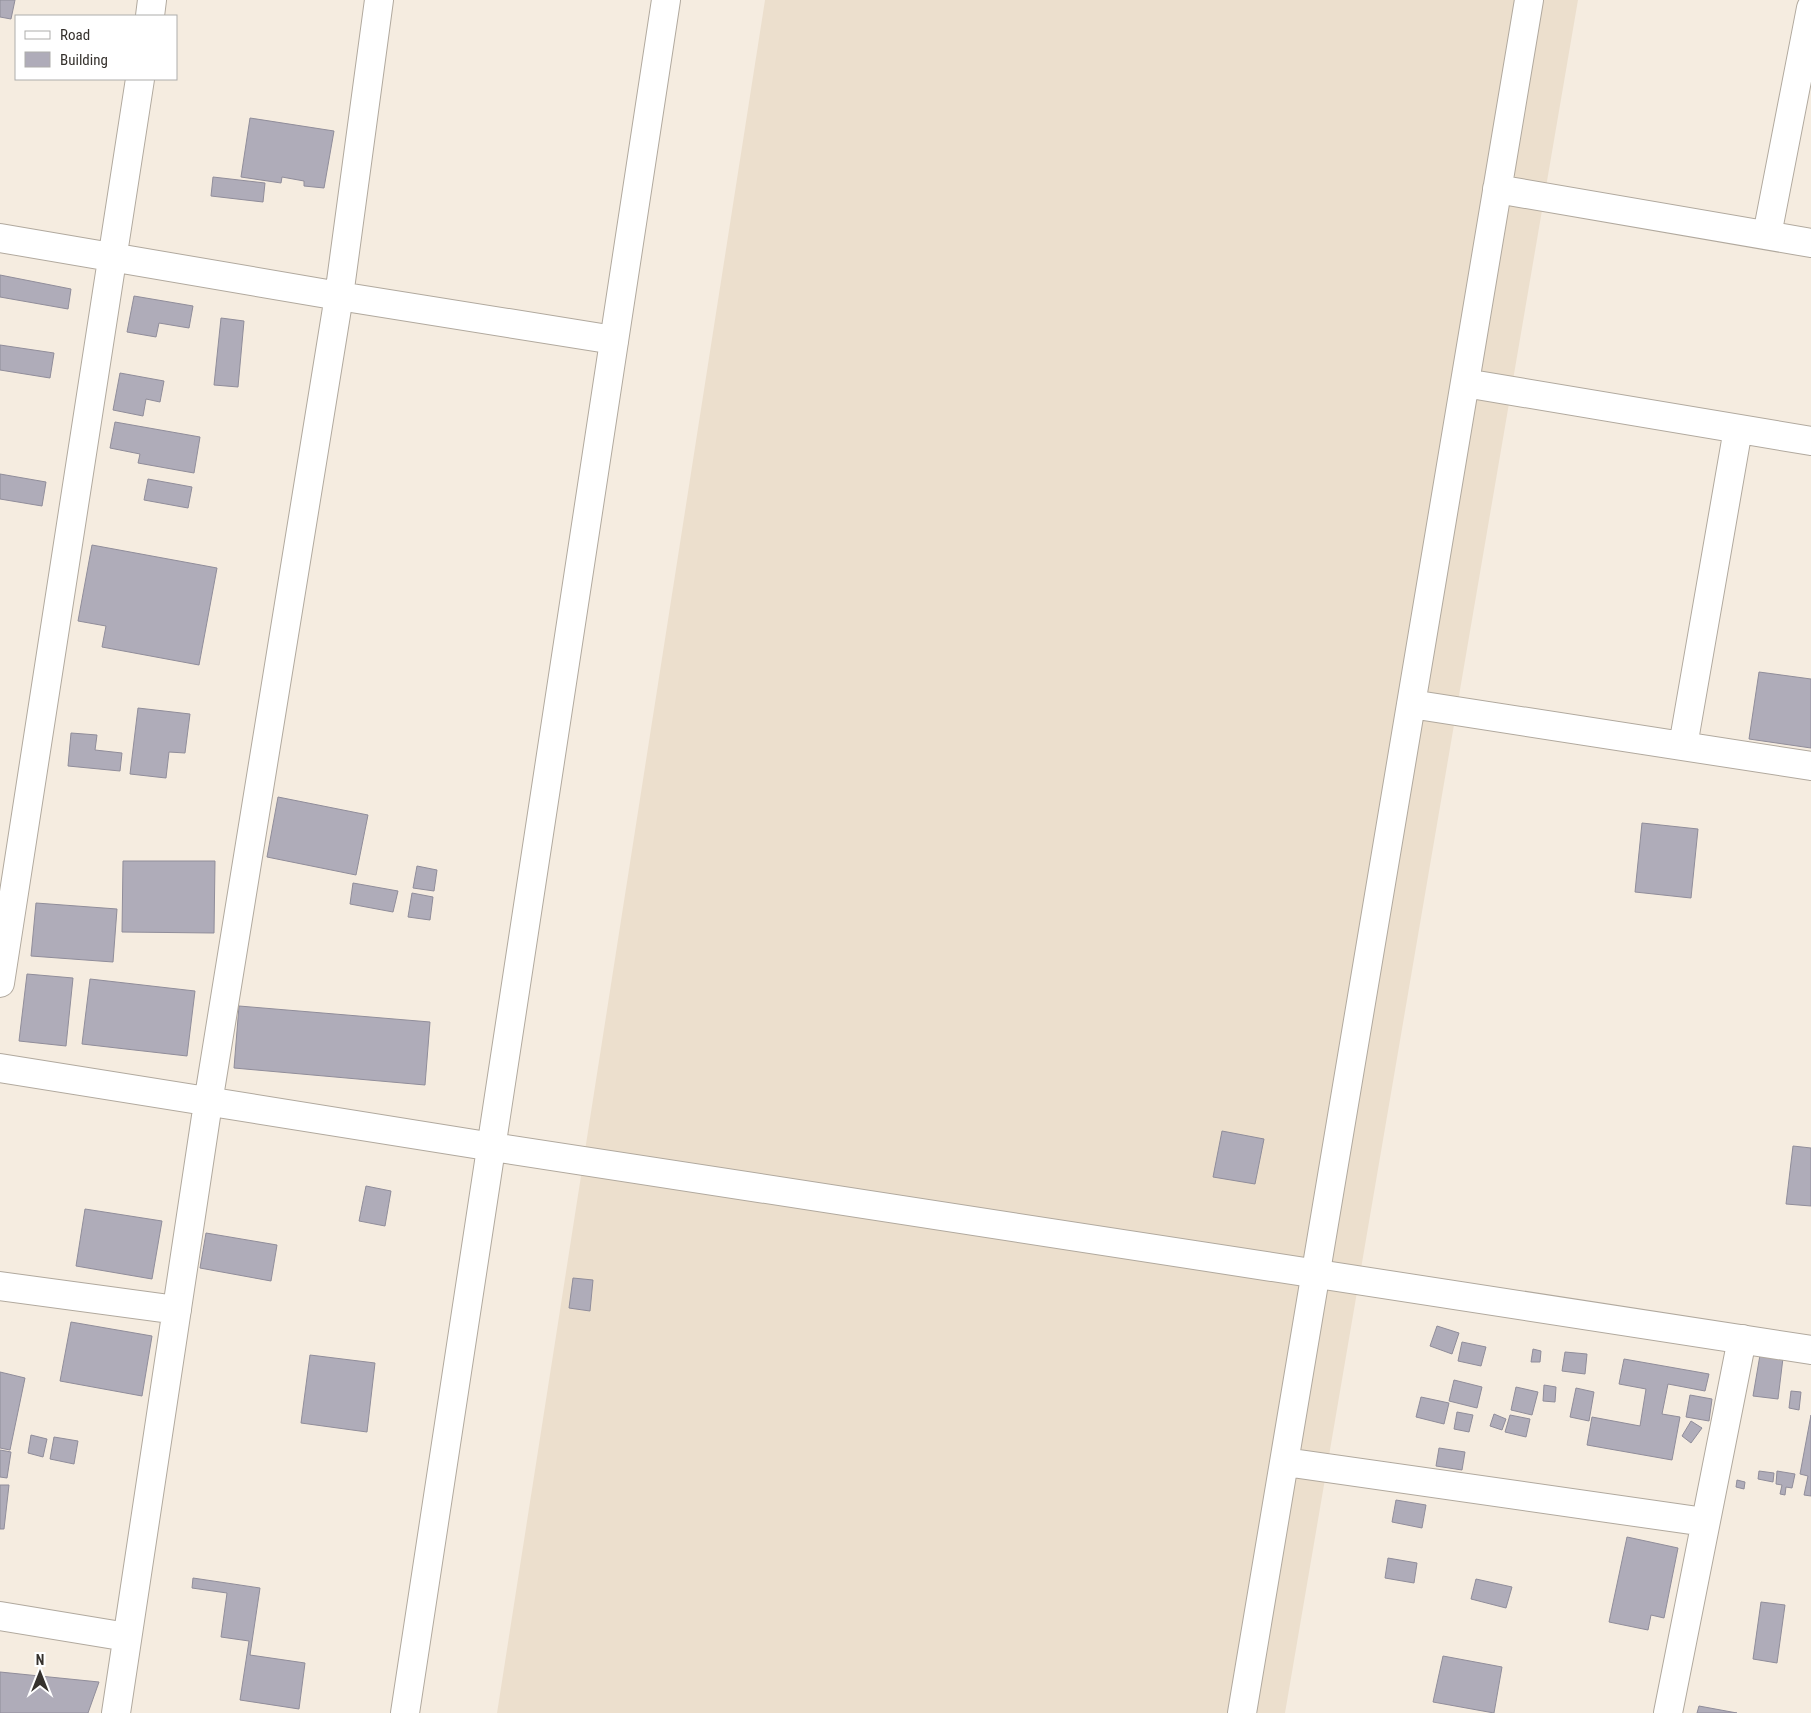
<svg xmlns="http://www.w3.org/2000/svg" width="1811" height="1713" font-family="'Roboto Condensed',sans-serif">
<rect width="100%" height="100%" fill="#f5ece0"/>
<!-- built -->
<path fill="#ecdfcd" d="M765,0H1578L1285,1713H497Z"/>
<!-- building -->
<path fill="#afacb9" stroke="#908d9a" d="M0,0H15L11,19L0,17Z
M250,118L334,131L324,188L304,186V181L282,177L281,183L241,177Z
M213,177L265,183L263,202L211,196Z
M0,275L71,289L68,309L0,297Z
M134,296L193,306L189,328L159,323L156,337L127,332Z
M221,318L244,321L238,387L214,385Z
M0,345L54,353L50,378L0,370Z
M120,373L164,381L160,402L146,399L143,416L113,410Z
M115,422L200,437L194,473L138,463L140,454L110,448Z
M0,474L46,482L42,506L0,499Z
M148,479L192,487L188,508L144,500Z
M92,545L217,568L199,665L102,647L106,626L78,621Z
M1759,672L1811,679V748L1749,739Z
M138,708L190,714L185,753L169,752L166,778L130,774Z
M71,733L97,735L95,750L122,753L120,771L68,766Z
M278,797L368,815L356,875L267,857Z
M1642,823L1698,829L1691,898L1635,892Z
M123,861H215L214,933L122,932Z
M417,866L437,870L434,891L413,888Z
M353,883L398,891L393,912L350,904Z
M412,893L433,897L430,920L408,917Z
M36,903L117,909L113,962L31,956Z
M27,974L73,978L66,1046L19,1041Z
M90,979L195,991L187,1056L82,1044Z
M239,1006L430,1022L425,1085L234,1068Z
M1222,1131L1264,1139L1255,1184L1213,1177Z
M1793,1146L1811,1148V1206L1786,1204Z
M366,1186L391,1191L385,1226L359,1221Z
M85,1209L162,1221L152,1279L76,1266Z
M206,1233L277,1245L271,1281L200,1268Z
M573,1278L593,1280L590,1311L569,1308Z
M71,1322L152,1336L142,1396L60,1381Z
M1437,1326L1459,1333L1452,1354L1430,1346Z
M1462,1342L1486,1347L1481,1366L1458,1361Z
M1533,1349L1541,1351L1540,1362H1531Z
M1565,1352L1587,1354L1585,1374L1562,1371Z
M310,1355L375,1363L367,1432L301,1423Z
M1760,1355L1783,1358L1778,1399L1753,1396Z
M1624,1359L1709,1374L1705,1391L1668,1384L1662,1414L1680,1417L1672,1460L1587,1445L1592,1417L1640,1426L1646,1389L1619,1384Z
M0,1372L25,1378L10,1450L0,1448Z
M1454,1380L1482,1387L1477,1408L1449,1401Z
M1544,1385L1556,1387L1555,1402L1543,1401Z
M1516,1387L1538,1392L1532,1415L1511,1410Z
M1576,1388L1594,1392L1589,1421L1570,1417Z
M1791,1391L1801,1392L1799,1410L1789,1408Z
M1690,1395L1712,1399L1709,1421L1686,1417Z
M1421,1397L1449,1403L1444,1424L1416,1417Z
M1457,1412L1473,1415L1469,1432L1454,1429Z
M1494,1414L1506,1419L1502,1430L1490,1426Z
M1510,1415L1530,1419L1526,1437L1505,1432Z
M1811,1415V1496L1804,1495L1808,1476L1800,1474Z
M1691,1421L1702,1428L1691,1443L1682,1436Z
M31,1435L47,1439L43,1457L28,1453Z
M54,1437L78,1441L74,1464L50,1459Z
M1439,1448L1465,1452L1462,1470L1436,1466Z
M0,1450L11,1452L7,1478L0,1477Z
M1759,1471L1774,1473L1773,1482L1758,1479Z
M1777,1471L1795,1474L1792,1488L1786,1487L1785,1495L1780,1494L1782,1485L1776,1484Z
M1737,1480L1745,1482L1744,1489L1736,1487Z
M0,1485H9L4,1529H0Z
M1396,1500L1426,1505L1422,1528L1392,1522Z
M1627,1537L1678,1548L1664,1618L1651,1615L1648,1630L1609,1622Z
M1388,1558L1417,1563L1414,1583L1385,1578Z
M193,1578L260,1588L250,1655L305,1663L299,1709L240,1700L249,1641L221,1637L227,1593L192,1588Z
M1476,1579L1512,1587L1506,1608L1471,1599Z
M1761,1602L1785,1605L1777,1663L1753,1659Z
M1443,1656L1502,1667L1494,1713L1433,1702Z
M0,1672L99,1682L88,1713H0Z
M1699,1706L1737,1713H1697Z"/>
<g fill="none" stroke-linecap="round" stroke-linejoin="round">
<defs>
<path id="minor" d="M150,16L152,0
M1497,189L1811,243
M1767,235L1811,8
M0,238L339,296L614,340
M1465,383L1811,441
M1411,704L1811,766
M1683,746L1738,429
M0,983L140,79
M0,1068L493,1147
M0,1286L177,1310
M1285,1462L1705,1522
M0,1616L127,1637
M116,1713L208,1103L339,296L379,0
M1242,1713L1529,0
M1668,1713L1742,1339"/>
<path id="tertiary" d="M493,1147L1811,1350
M405,1713L666,0"/>
</defs>
<!-- minor casing -->
<use href="#minor" stroke="#b1a99e" stroke-width="30"/>
<!-- tertiary casing -->
<use href="#tertiary" stroke="#b1a99e" stroke-width="30"/>
<!-- minor -->
<use href="#minor" stroke="#fff" stroke-width="28"/>
<!-- tertiary -->
<use href="#tertiary" stroke="#fff" stroke-width="28"/>
</g>
<!-- legend -->
<rect x="15" y="15" width="162" height="65" fill="#ffffff" stroke="#aeadab"/>
<rect x="25" y="31" width="25" height="8" fill="#ffffff" stroke="#aeadab"/>
<text x="60" y="40" font-size="15" fill="#35312d">Road</text>
<rect x="25" y="52" width="25" height="15" fill="#afacb9" stroke="#aeadab"/>
<text x="60" y="65" font-size="15" fill="#35312d">Building</text>
<!-- north arrow -->
<g transform="translate(40 1673)" stroke="#ffffff" stroke-width="4" paint-order="stroke">
<path d="M0-4L9 19L0 12L-9 19Z" fill="#35312d"/>
<text y="-8" font-size="14" font-weight="bold" text-anchor="middle" fill="#35312d">N</text>
</g>
</svg>
